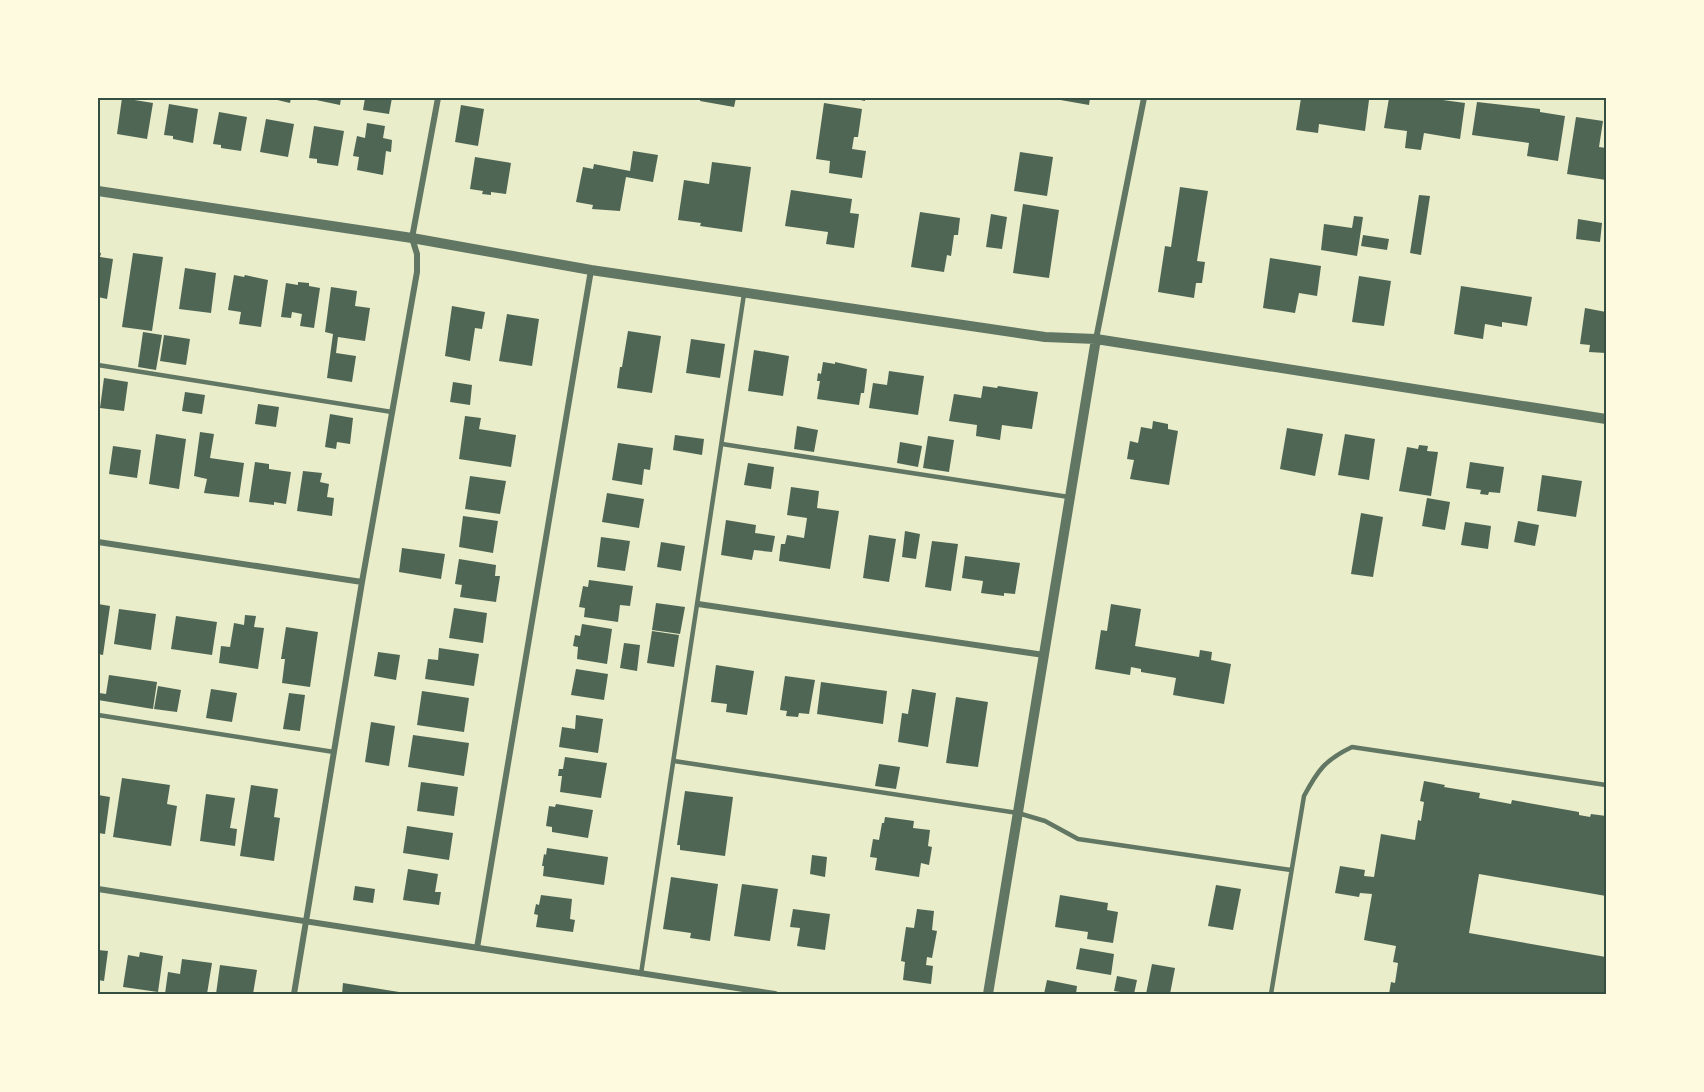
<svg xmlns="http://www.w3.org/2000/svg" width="1704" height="1092" font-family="Arial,sans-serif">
<rect width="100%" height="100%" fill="#e9edc9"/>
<!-- building -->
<path fill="#4f6655" d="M122,98L153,103L147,139L117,134Z
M269,98H291L290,103Z
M316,98H341L340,105L316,100Z
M365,98H392L389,114L363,110Z
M701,98H736L734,107L700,101Z
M851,98H865V101Z
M1049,98H1090L1089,105Z
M1301,98H1353L1369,100L1365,131L1319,124L1318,133L1296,130Z
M1389,98H1428L1465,103L1460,139L1424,133L1421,150L1405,148L1407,131L1384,128Z
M1477,102L1540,109V112L1565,116L1558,161L1527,156L1529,143L1472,135Z
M824,103L862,109L858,137H854L852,149L866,151L862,178L829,173L830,161L816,159Z
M169,104L198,109L193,143L173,139V136L164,135Z
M461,105L484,109L478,146L455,142Z
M219,112L247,117L241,151L221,148V145L213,144Z
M1576,117L1603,121L1599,147L1606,148V180L1567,174Z
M266,119L294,124L288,157L260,152Z
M367,123L385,126L383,138L392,140L391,152L386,151L383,175L357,170L359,157L353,156L357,136L365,138Z
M314,126L344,131L338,166L317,163V159L309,158Z
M633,151L658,155L653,182L626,177L620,211L592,209L593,205L576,202L583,167L593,169L594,164L630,171Z
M1020,152L1053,157L1047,196L1014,191Z
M475,157L511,163L506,194L491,192V195L482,194L483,191L470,189Z
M712,162L751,167L742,232L700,226L701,223L678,220L684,180L709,184Z
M1180,187L1208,191L1197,261L1205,262L1202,283H1196L1194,298L1158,292L1165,246L1171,247Z
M791,190L852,199L850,213L859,214L854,248L826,244L828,232L785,226Z
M1419,195L1430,196L1421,255L1410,253Z
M1023,204L1059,210L1049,278L1013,273Z
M920,212L960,218L958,235H954L951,256L947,255L944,272L911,267Z
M991,214L1007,217L1002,249L986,247Z
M1354,216L1363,217L1357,256L1321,250L1324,224L1352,228Z
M1578,219L1602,223L1600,242L1576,239Z
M1363,235L1389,239L1387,250L1361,246Z
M98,252L101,253L100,257L113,259L107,299L98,297Z
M133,253L163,257L152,331L122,327Z
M1270,258L1321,266L1317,296L1299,293L1295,313L1263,308Z
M185,268L216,273L211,313L179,309Z
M234,275L244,277L245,275L268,280L261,327L239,324L241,312L228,310Z
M1359,276L1391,281L1384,326L1352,322Z
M298,282L309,283V286L320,288L314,328L300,326L302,314L292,312L291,318L281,317L286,283L298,285Z
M1461,286L1532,297L1527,326L1502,322V327L1485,324L1483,339L1454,334Z
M331,287L357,291L355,306L370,308L365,341L338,337L336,353L356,356L352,382L327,378L333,334L325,332Z
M452,306L485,312L482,329L475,328L470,361L445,356Z
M1585,308L1606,312V353L1589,352L1590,345L1580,344Z
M507,314L539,319L532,366L499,361Z
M628,331L661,336L652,393L617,388L620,367H622Z
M143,332L162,335L156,370L138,367Z
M164,335L190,339L186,365L160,361Z
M691,339L725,344L720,378L686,373Z
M754,350L789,356L783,396L748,391Z
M823,362L835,364V362L867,369L864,393H861L859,405L817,399L820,381H817L818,373L821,374Z
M889,371L924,376L918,415L869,408L873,383L887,385Z
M104,378L128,382L124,411L100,408Z
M453,382L472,385L470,405L450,402Z
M983,386L997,388L998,386L1038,392L1032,429L1002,425L1000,440L976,436L977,425L949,421L954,394L981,398Z
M185,392L205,395L202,414L182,411Z
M258,404L279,407L276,427L255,424Z
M330,414L353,418L350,444L337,442L336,449L325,447Z
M465,416L481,418L479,429L516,435L511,467L459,459Z
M1153,421L1168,424V429L1178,431L1169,485L1130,479L1134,460L1127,459L1130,441L1138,443L1141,427L1152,429Z
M797,426L818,430L814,452L794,449Z
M1287,428L1323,434L1315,476L1280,469Z
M200,432L214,434L210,458L244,463L239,497L204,493L207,479L194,476Z
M156,434L186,439L179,489L149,484Z
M1345,434L1375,439L1369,480L1338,475Z
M675,435L704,439L702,455L673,450Z
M928,436L954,440L949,472L923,468Z
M900,442L922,446L918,467L897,463Z
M618,443L653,448L650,470L644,469L642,485L612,480Z
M1419,445L1428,446L1427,451L1438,452L1431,496L1399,491L1407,447L1418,449Z
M113,446L141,450L137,478L109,474Z
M255,462L269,464V469L291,472L286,504L274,502V505L249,502Z
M1470,462L1504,467L1500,493L1489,492L1488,495L1480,494L1481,490L1466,488Z
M748,463L774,467L771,489L744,485Z
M303,471L322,473L320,482L329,484L327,497L334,498L332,516L297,511Z
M1542,475L1582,481L1576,517L1537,511Z
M470,476L506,481L500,514L465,509Z
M791,487L819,491L817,508L839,511L830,569L779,561L781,544H785L787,535L804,538L807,518L787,515Z
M607,493L644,499L639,528L602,522Z
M1427,498L1450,502L1445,530L1422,526Z
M1361,513L1383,517L1373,577L1351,574Z
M463,516L498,521L493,553L459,547Z
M726,520L756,525L755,533L775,536L772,552L754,550L752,560L721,555Z
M1518,521L1539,525L1535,546L1514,542Z
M1465,522L1491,526L1488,549L1461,545Z
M905,531L920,534L916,559L902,557Z
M869,535L896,539L889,582L863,578Z
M601,537L630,541L625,571L597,567Z
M932,541L958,544L951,591L925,587Z
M661,542L685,546L681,571L657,567Z
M402,548L445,554L441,579L399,572Z
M965,556L1020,563L1015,594L1004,593V596L981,593L983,581L962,578Z
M459,559L496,565L495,576H500L496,602L460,597L462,585L455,584Z
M589,580L633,586L630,606L620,605L618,622L584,617L585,608L579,607L583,586L588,587Z
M656,603L685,607L680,634L652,630Z
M98,604L110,606L103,655L98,654Z
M1111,604L1141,609L1135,646L1199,657L1200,650L1212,652L1211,660L1231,664L1224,704L1173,695L1176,678L1141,672V669L1131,667L1130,675L1095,669L1101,630L1107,631Z
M454,608L487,613L483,643L449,638Z
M119,609L156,614L151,650L114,644Z
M245,615L256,616L254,627L264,628L258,669L219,663L221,646L230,647L234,623L244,625Z
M176,616L217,622L212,655L171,649Z
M582,624L612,629L607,664L577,659L578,647L573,646L575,635L580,636Z
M286,627L318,632L310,687L282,683L285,659H281Z
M652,631L679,635L674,667L647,663Z
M624,643L640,645L637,671L620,668Z
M439,648L479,654L474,686L425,679L428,659L438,660Z
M378,652L400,655L396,680L374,676Z
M716,665L754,671L747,715L726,712L727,704L711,702Z
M576,669L608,674L604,700L571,695Z
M109,675L157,682L153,709L98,700L99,693L106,694Z
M785,676L815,680L809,714L799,713L798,717L786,716L787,711L780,710Z
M821,682L887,691L883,724L817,714Z
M158,686L181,690L177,712L154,709Z
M211,689L237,693L232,722L206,718Z
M912,689L936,693L928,747L898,742L902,713L908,714Z
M422,691L469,698L464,732L417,725Z
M289,693L305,695L300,731L283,729Z
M956,697L988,702L978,767L946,763Z
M576,715L603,719L598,753L559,747L562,727L575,729Z
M371,722L395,726L389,766L365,762Z
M413,735L469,743L464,776L408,767Z
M565,757L607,763L601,798L560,792L562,776H558L559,769H563Z
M879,764L900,767L896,789L875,786Z
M122,778L170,785L167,804L177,806L171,846L113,837Z
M1424,781L1445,785L1444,787L1480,793L1479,798L1511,804L1512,800L1579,812V815L1590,817L1591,814L1606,816V896L1479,874L1469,933L1606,957V994H1389L1391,982L1395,983L1398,963L1393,962L1396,946L1364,940L1372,894L1360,893L1359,897L1335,893L1340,866L1365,870L1364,876L1374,877L1381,834L1415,840L1418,820L1421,821L1424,802L1420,801Z
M421,782L458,787L454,816L417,811Z
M251,785L278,789L274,817L280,818L274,861L240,856Z
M685,791L733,797L725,856L680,850V845H677Z
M206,794L235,798L230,828L237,829L235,846L200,841Z
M98,795L110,797L105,834L98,833Z
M556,804L593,810L588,838L552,832V827L546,826L549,806L555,807Z
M885,817L914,821L913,828L930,830L928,846L932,847L929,865L921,863L919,877L875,870L877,858L870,857L873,839L879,840L882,823H884Z
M407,826L453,833L449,860L403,853Z
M547,848L608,857L604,885L543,876L544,866H542L544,854L546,855Z
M812,855L827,857L825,877L810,874Z
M408,869L438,874L435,892H441L439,905L403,900Z
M671,877L718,884L710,941L690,938L691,933L663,929Z
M742,884L778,889L770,941L734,936Z
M1216,885L1241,889L1233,930L1208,926Z
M355,886L375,889L373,903L353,900Z
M541,895L572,899L570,919L575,920L573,932L536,927L538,915L534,914L536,904L539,905Z
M1060,895L1108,903L1107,910L1118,912L1113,943L1087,939L1088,932L1055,927Z
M793,909L830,914L825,950L797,946L800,928L790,927Z
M917,909L934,911L932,930L937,931L932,958L927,957L926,965L933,966L931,984L903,980L905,962L901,961L906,927L914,928Z
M1080,948L1114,954L1111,975L1076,969Z
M98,950L108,951L104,981L98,980Z
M140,952L163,956L158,992L123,987L128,955L139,957Z
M182,959L212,963L207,994H165L168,972L180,974Z
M1152,964L1175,968L1170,994H1146Z
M220,965L257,970L253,994H216Z
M1117,976L1137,980L1134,994L1114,991Z
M1047,980L1077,986L1076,994H1044Z
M343,983L399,992L398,994H342Z"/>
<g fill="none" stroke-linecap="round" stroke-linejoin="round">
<!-- service -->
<path stroke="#617663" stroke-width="4.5" d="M98,365L392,412
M722,444L1069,497
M98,715L334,752
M674,761L1018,813L1045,821L1078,839L1291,870
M641,974L744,294
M1271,994L1304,796C1318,770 1325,760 1352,747L1606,785"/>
<!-- minor -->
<path stroke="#617663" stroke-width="6" d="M1096,339L1144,98
M98,542L362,582
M698,604L1044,655
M98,889L775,994
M477,948L591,270
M294,994L362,582L417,272V254L412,238L438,98"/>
<!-- tertiary -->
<path stroke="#617663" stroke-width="10" d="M98,191L412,238L591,270L1045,337L1096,339L1606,419
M988,994L1096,339"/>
</g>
<!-- border -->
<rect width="1704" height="1092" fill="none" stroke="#fefae0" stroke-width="198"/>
<rect x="99" y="99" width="1506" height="894" fill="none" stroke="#344e41" stroke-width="2"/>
</svg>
